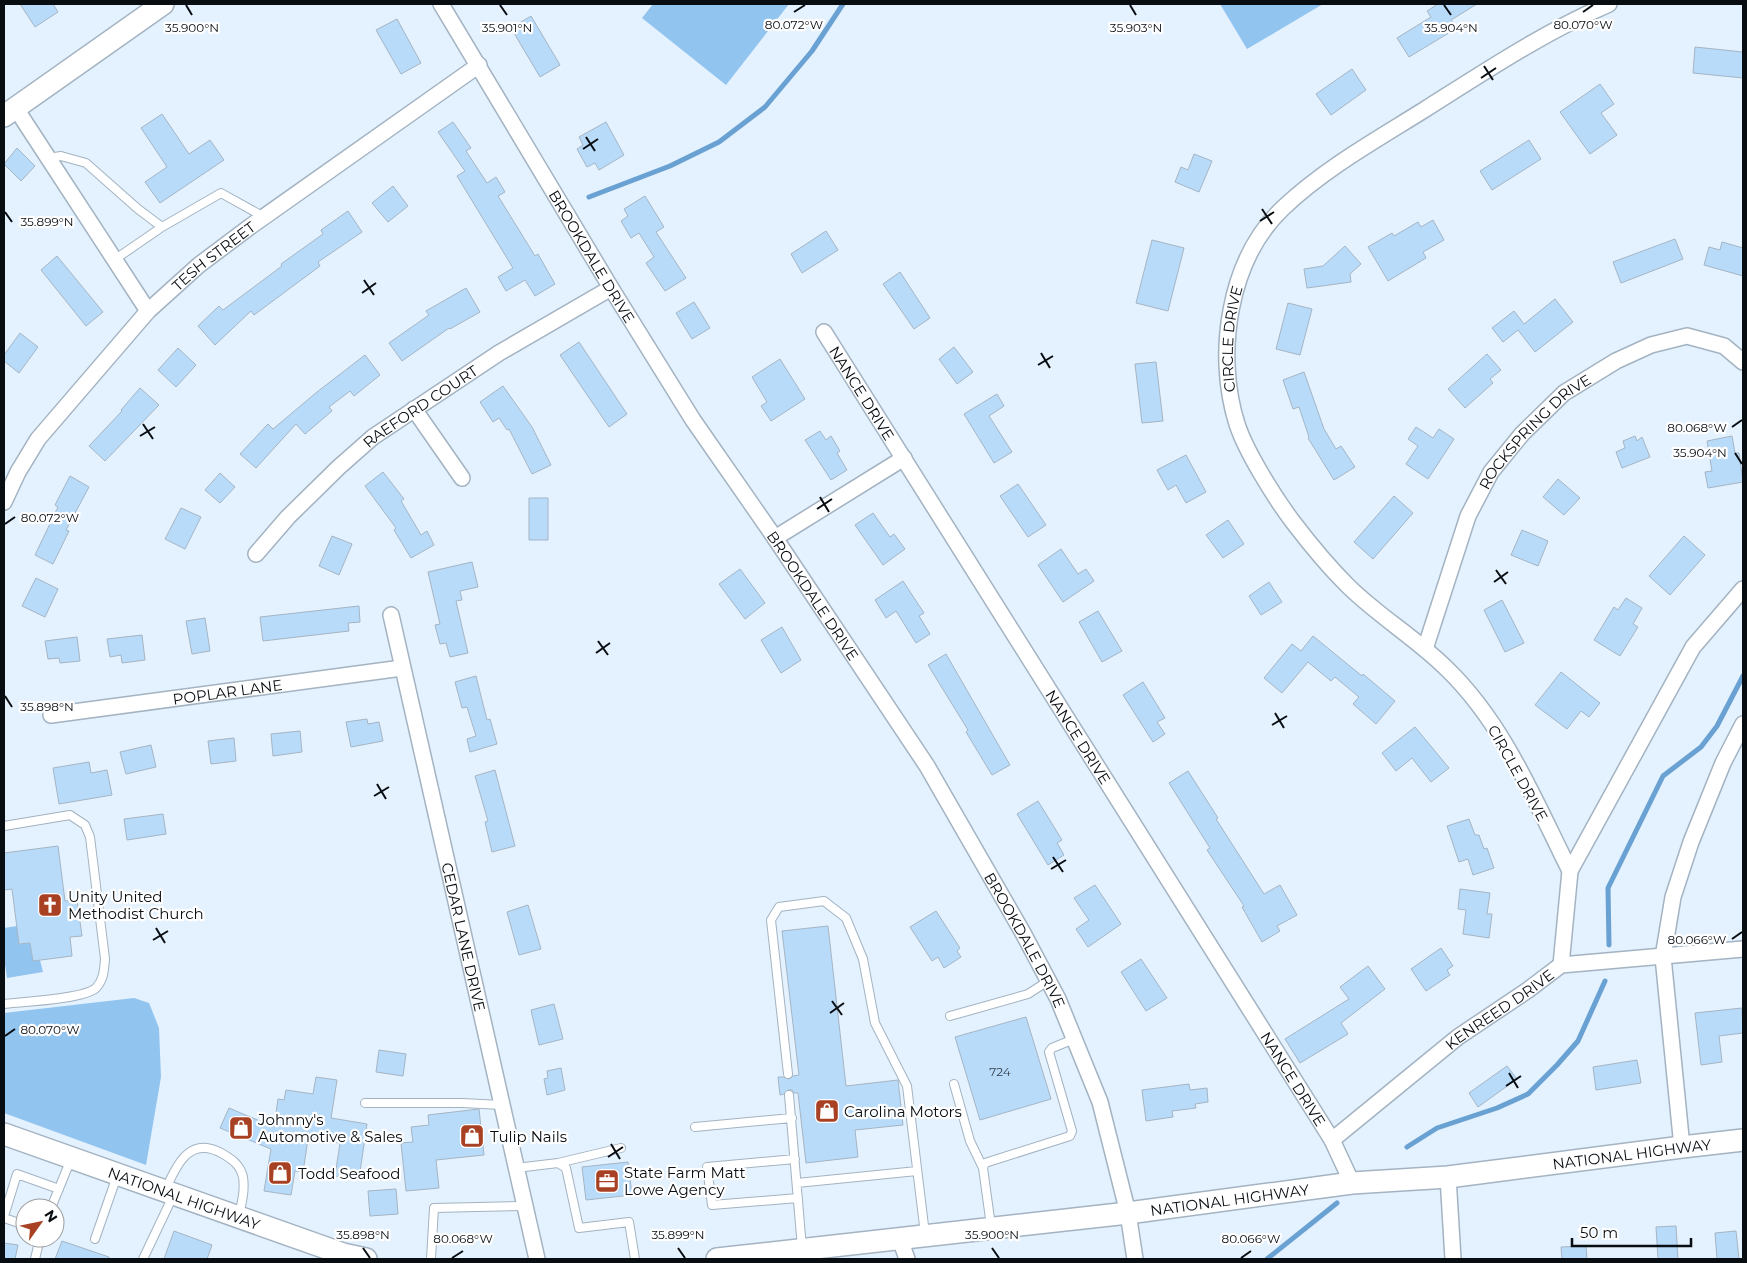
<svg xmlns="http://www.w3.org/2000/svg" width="1747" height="1263" font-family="Montserrat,sans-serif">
<rect width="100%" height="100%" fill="#e4f1fe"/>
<!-- green -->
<path fill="#92c4f0" d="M653,4H789L726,85L642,18Z
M1220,4H1323L1247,49Z
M17,926L19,944L30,943L33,960H40L43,972L7,978L4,957V928Z
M134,998L149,1003L159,1028L161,1077L146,1165L4,1113V1013Z"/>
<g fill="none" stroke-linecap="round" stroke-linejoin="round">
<!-- stream -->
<path stroke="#69a1d2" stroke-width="5" d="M589,197L670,166L719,142L765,107L812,51L843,4
M1609,945L1608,888L1663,776L1701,747L1717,726L1743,676
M1407,1147L1437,1128L1497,1108L1528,1094L1557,1065L1578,1041L1605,981
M1267,1259L1337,1203"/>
</g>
<!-- building -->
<path fill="#b9dbfa" stroke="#a4b5c4" d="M20,4H53L58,12L35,27Z
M1438,4H1477L1451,20L1457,28L1409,57L1397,38L1431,17L1427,11Z
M531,16L560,65L540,77L511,28Z
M397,19L421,63L401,74L376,30Z
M1695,47L1743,52V78L1693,73Z
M1352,69L1366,90L1331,115L1316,94Z
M1600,84L1614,104L1601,113L1617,135L1590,154L1560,112Z
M162,114L189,154L210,140L224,160L160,203L145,182L167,167L141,128Z
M453,122L471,148L466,151L487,183L496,177L505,192L498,196L535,256L538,254L555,284L535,296L525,280L506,291L498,277L513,268L457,176L465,171L438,132Z
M606,122L624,155L599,170L595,163L587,167L577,149L583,145L579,137Z
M1529,140L1541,159L1492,190L1480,171Z
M17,148L35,166L21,181L4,164Z
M1194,154L1212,161L1199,192L1175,182L1181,167L1188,170Z
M393,186L408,206L388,222L372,203Z
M645,196L664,227L656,232L686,278L665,291L646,263L654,257L639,233L631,238L621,221L628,216L624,209Z
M348,211L362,232L318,262L320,266L254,315L251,311L215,345L198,326L219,306L223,310L282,266L281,264L323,234L321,230Z
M1433,220L1444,240L1423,252L1426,258L1388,281L1368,247L1392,233L1394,236L1418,222L1421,227Z
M826,231L838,250L802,273L791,254Z
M1675,239L1683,259L1621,283L1613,262Z
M1152,240L1184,248L1168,311L1136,303Z
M1722,242L1743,248V276L1704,265L1709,247L1720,250Z
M1345,246L1361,264L1350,274L1351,282L1307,288L1304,269L1323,266Z
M57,256L103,312L86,326L41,270Z
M900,272L930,318L914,329L883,284Z
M466,288L480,312L450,329L449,328L402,361L389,343L429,315L426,311Z
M1555,299L1573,322L1535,352L1518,330L1503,342L1492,328L1514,311L1524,324Z
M694,302L710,328L692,339L676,313Z
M1288,303L1312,309L1300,355L1276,349Z
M20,333L38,347L19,373L4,361V355Z
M579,342L627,414L609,427L560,355Z
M954,347L973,372L957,384L939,359Z
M178,348L196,365L176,387L158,370Z
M1487,354L1501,370L1490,379L1493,383L1465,408L1448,389Z
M365,355L380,375L354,396L350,391L329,407L332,411L305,434L296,424L256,468L240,454L268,424L273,429L317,392Z
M780,359L805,399L771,421L761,406L767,402L752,377Z
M1156,362L1163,421L1142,423L1135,364Z
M1304,372L1324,429L1336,449L1341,446L1355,467L1334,480L1308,438L1309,437L1299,407L1293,409L1283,380Z
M503,386L532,427L551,465L532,474L509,429L507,430L499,418L493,422L480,402Z
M140,388L159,405L105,461L89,446L122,411L121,410Z
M997,394L1004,406L989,416L1012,452L994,463L964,414Z
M1416,427L1433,438L1439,429L1454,439L1428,479L1406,464L1418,446L1408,439Z
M820,431L826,440L831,436L840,451L837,453L847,470L831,480L805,440Z
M1635,436L1637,441L1642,437L1650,457L1622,468L1616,452L1625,448L1623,441Z
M1732,436L1735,453H1739L1743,482L1708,488L1705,472L1712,471L1707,441Z
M1186,455L1206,492L1186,503L1176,485L1168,490L1157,470Z
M383,472L404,499L401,501L421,535L427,531L434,545L411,558L394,530L396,528L365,486Z
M220,473L235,487L220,503L205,490Z
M70,476L89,487L66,530L69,531L53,564L35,555L58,507L55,505Z
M1558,479L1580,498L1564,515L1543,497Z
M1018,484L1046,525L1028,537L1000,496Z
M1394,496L1413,513L1373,559L1354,542Z
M529,498H548V540H529Z
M181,508L201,517L185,549L165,539Z
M873,513L890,537L894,534L905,549L883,565L855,525Z
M1228,520L1244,544L1223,558L1206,535Z
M1522,530L1548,541L1538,566L1511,555Z
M332,536L352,544L339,575L319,566Z
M1684,536L1705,555L1670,595L1649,576Z
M1061,549L1078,574L1086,569L1094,581L1063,602L1038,565Z
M472,562L478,587L460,591L462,600L456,601L468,653L450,657L446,643L440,644L435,625L440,624L428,572Z
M740,569L765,603L745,619L719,584Z
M36,578L58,589L45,617L22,606Z
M903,581L924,613L919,616L930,634L916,643L896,611L886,618L875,600Z
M1269,582L1282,602L1261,615L1249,596Z
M1626,598L1642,608L1633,624L1638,627L1620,656L1594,640L1614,607L1618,610Z
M1502,600L1524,643L1505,652L1484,610Z
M359,606L360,622L348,623L349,631L263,641L260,617Z
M1098,611L1122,651L1102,662L1079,622Z
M205,618L210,651L192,654L186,621Z
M782,627L801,660L781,673L761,640Z
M142,635L145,660L122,663L121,655L110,657L107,639Z
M1313,636L1362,676L1363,674L1395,701L1376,724L1353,704L1359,697L1335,677L1331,681L1308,662L1282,693L1264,678L1292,644L1301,651Z
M77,637L80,661L60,663L59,658L48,659L45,641Z
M946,654L1010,765L992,775L966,732L968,730L928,665Z
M1561,672L1600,703L1589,717L1581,711L1567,729L1535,705Z
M476,676L487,720L490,719L497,744L470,752L467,739L476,736L467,707L462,708L455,682Z
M1143,682L1165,718L1157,722L1165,734L1153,742L1123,695Z
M367,719L368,724L379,722L383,741L351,747L346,722Z
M1415,727L1449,768L1431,782L1412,758L1396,771L1382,753Z
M300,731L302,752L273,756L271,734Z
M234,738L236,761L211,764L208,741Z
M151,745L156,767L126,774L120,752Z
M89,762L91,773L107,770L112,795L59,804L53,768Z
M495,770L515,846L492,852L485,822L488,821L475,776Z
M1188,771L1218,818L1216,819L1264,894L1280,885L1297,915L1277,926L1280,931L1262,942L1242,907L1244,906L1207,850L1210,848L1169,783Z
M1038,801L1062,840L1057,843L1064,855L1048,865L1017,814Z
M163,814L166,834L127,840L124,819Z
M1469,819L1475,835H1479L1484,849L1487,848L1494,868L1473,875L1468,859L1459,862L1447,826Z
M58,846L65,901L77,900L82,936L70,937L72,956L33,961L30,943L19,944L12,889L4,890V853Z
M1095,885L1121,924L1088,947L1076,929L1089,920L1074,898Z
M1460,889L1490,893L1487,914H1492L1489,938L1463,934L1466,910L1458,909Z
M528,905L541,949L519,955L507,912Z
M936,911L960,948L957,951L961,957L944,968L938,957L932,961L910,927Z
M828,926L846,1086L898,1080L903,1125L855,1130L858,1157L806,1163L798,1093H794L792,1090H788L784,1094L780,1095L778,1077H783L789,1079L793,1076L799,1075L782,931Z
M1441,948L1453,966L1447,970L1450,975L1426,991L1411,969Z
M1141,959L1167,998L1146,1011L1121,972Z
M1368,966L1385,989L1341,1023L1348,1034L1300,1063L1285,1039L1349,999L1340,987Z
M554,1004L563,1039L539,1045L531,1010Z
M1742,1008L1743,1033L1719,1036L1722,1062L1701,1065L1695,1013Z
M1026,1017L1051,1099L980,1120L955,1037Z
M379,1050L406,1054L403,1076L376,1072Z
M1637,1060L1641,1083L1596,1090L1593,1067Z
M1507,1066L1517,1079L1478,1107L1469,1093Z
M561,1068L565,1090L547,1095L544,1079L548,1078L547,1071Z
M316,1077L337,1080L331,1118L367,1124L359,1179L335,1176L340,1143L308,1139L303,1172L295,1171L291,1195L264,1191L271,1149L220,1128L229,1108L274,1127L278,1099L284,1100L286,1090L313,1094Z
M1189,1084L1190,1090L1207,1088L1208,1102L1195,1104L1196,1108L1172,1111L1173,1117L1146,1121L1142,1090Z
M479,1109L484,1155L436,1160L439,1188L406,1191L401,1143L413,1142L411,1127L429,1125L428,1115Z
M628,1162L632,1195L586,1200L582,1167Z
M396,1189L398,1214L370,1216L368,1191Z
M1676,1226L1678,1259H1658L1656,1227Z
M174,1231L212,1245L207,1259H164Z
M1736,1231L1739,1259H1717L1715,1233Z
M62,1241L109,1257V1259H55Z
M4,1243L18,1245L15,1259H4Z
M1586,1246L1587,1259H1562L1561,1247Z"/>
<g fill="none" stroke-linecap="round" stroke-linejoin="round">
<defs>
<path id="lane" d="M48,158L61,156L86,163L138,209L162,227L221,193L264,217
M114,260L162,227
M4,826L70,815L85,825L90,837L105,959C104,970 104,979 96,988C84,999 23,1002 4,1004
M950,1016L1028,994L1048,981
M788,1074L771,920L779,907L824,901L846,918L863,959L875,1023L907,1086L925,1234
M954,1084L970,1141L983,1168
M789,1095L802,1248
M365,1103H462L502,1105
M695,1127L792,1118
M795,1159L707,1167L712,1205L798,1198
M558,1163L621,1148
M516,1168L558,1163L566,1168L579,1228L629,1222L635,1259
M797,1183L917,1171
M166,1189C177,1163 191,1135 223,1154C233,1160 240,1165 243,1177C245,1190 242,1202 239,1215
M51,1208L71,1159
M4,1216L17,1174L59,1189
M4,1218L25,1225
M991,1226L983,1168L985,1163L1070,1136L1072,1131L1049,1052L1052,1048L1074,1039
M95,1239L117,1176
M35,1259L40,1238
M143,1259L173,1196
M431,1259L434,1208L525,1206"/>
<g id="street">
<path id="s1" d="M441,4L611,288L693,420L775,538L927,766L1023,933L1058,999L1100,1102L1128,1213L1135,1259"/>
<path d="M15,107L148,311"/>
<path id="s2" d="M824,332L1332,1140"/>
<path d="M414,409L462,478"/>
<path id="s3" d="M4,502L18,472L38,439L148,311L199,265L251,226L479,65"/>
<path d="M775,538L904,458"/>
<path id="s4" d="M256,554L288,517L339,467L373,437L499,353L611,288"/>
<path id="s5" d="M391,615L537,1259"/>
<path id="s6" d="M1425,649L1468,516L1491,472L1522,434L1564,393L1616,361L1651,345L1687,336L1724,346L1743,362"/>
<path id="s7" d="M51,715L402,668"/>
<path id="s8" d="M1570,871C1535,801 1504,724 1447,669C1416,638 1378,616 1347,585C1328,566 1309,543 1293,522C1275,498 1246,452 1237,424C1215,355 1228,260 1283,208C1324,169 1376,140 1424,110C1484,72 1544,32 1609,4"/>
<path d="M1561,965L1570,871L1693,647L1743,589"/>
<path d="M1682,1147L1663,957L1673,897L1691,842L1723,763L1743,724"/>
<path d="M1448,1177L1453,1259"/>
<path id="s9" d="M1352,1183L1332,1140L1458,1037L1528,990L1561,965L1743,949"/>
<path d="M900,1239L907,1259"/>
</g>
<g id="secondary">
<path d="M4,116L163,4"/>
<path id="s10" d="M4,1134L343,1254L366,1259"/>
<path id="s11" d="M717,1259L1128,1213L1352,1183L1448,1177L1682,1147L1743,1140"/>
</g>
</defs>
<!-- lane casing -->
<use href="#lane" stroke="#a3b3c2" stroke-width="10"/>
<!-- street casing -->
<use href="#street" stroke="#a3b3c2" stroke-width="18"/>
<!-- secondary casing -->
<use href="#secondary" stroke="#a3b3c2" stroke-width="24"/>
<!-- lane -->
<use href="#lane" stroke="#fff" stroke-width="8"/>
<!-- street -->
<use href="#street" stroke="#fff" stroke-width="15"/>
<!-- secondary -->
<use href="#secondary" stroke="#fff" stroke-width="21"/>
</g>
<!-- ticks -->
<path fill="none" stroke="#080d12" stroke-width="2" d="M186,5L192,15M500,5L507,15M1130,5L1136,15M1444,5L1451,15M794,12L805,5M1583,12L1593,5M1484,66L1493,80M1481,78L1496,68M586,137L595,151M583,149L598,139M1262,209L1272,224M5,212L12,222M1260,221L1274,212M364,280L374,295M362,293L376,283M1041,353L1050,368M1038,365L1053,356M143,424L153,439M1732,427L1742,420M140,436L155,427M1735,453L1742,464M820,497L829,512M817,509L832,499M5,524L15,517M1496,570L1506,584M1494,582L1508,572M598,641L608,655M596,653L610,643M5,696L12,707M1275,713L1284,728M1272,725L1287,716M377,784L386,799M374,796L389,787M1053,857L1063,872M1051,869L1066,860M156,928L165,943M1732,939L1742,932M153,940L168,931M832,1001L842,1015M830,1013L844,1003M5,1036L15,1029M1509,1073L1518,1088M1506,1086L1521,1076M611,1144L620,1159M608,1157L623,1147M363,1248L370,1258M678,1248L685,1258M992,1248L999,1258M452,1258L463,1251M1241,1258L1251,1251"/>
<!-- icons -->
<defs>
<symbol id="church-square" viewBox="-11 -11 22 22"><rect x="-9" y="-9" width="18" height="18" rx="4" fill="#a84023" stroke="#fff"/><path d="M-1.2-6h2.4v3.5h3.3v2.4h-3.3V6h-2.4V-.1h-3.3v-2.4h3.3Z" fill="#fff"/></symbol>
<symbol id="shop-square" viewBox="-11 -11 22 22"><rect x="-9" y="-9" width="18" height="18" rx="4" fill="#a84023" stroke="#fff"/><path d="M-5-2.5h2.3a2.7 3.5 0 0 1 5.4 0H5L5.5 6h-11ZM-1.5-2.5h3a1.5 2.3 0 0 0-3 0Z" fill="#fff"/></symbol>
<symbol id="office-square" viewBox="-11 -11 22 22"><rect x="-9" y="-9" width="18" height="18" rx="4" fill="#a84023" stroke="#fff"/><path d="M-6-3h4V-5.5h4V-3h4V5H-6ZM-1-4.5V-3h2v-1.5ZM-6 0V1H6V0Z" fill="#fff"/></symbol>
</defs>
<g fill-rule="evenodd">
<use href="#church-square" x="36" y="891" width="28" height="28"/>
<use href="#shop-square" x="813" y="1097" width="28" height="28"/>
<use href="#shop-square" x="227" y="1114" width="28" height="28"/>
<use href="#shop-square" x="458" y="1122" width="28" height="28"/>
<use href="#shop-square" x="266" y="1159" width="28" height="28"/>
<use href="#office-square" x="593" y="1167" width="28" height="28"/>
</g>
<g text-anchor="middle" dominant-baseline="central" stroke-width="4.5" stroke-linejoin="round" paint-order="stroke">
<!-- number labels -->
<g font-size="12" fill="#34404c">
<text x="1000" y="1071">724</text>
</g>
<!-- street labels -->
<g font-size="15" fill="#080d12" stroke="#fff">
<text stroke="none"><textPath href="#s3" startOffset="326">TESH STREET</textPath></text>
<text stroke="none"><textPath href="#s1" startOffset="294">BROOKDALE DRIVE</textPath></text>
<text stroke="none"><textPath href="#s8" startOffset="651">CIRCLE DRIVE</textPath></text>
<text stroke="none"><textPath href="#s2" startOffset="72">NANCE DRIVE</textPath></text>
<text stroke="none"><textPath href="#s4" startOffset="222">RAEFORD COURT</textPath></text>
<text stroke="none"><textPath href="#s6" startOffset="249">ROCKSPRING DRIVE</textPath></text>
<text stroke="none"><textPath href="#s1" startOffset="699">BROOKDALE DRIVE</textPath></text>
<text stroke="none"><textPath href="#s7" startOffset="178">POPLAR LANE</textPath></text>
<text stroke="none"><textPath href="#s2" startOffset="478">NANCE DRIVE</textPath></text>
<text transform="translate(1518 773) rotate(61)">CIRCLE DRIVE</text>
<text stroke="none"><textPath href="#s5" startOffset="330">CEDAR LANE DRIVE</textPath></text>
<text stroke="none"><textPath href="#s1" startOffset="1104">BROOKDALE DRIVE</textPath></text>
<text stroke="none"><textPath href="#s9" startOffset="260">KENREED DRIVE</textPath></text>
<text stroke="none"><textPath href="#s2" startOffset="882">NANCE DRIVE</textPath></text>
<text stroke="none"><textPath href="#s11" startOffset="921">NATIONAL HIGHWAY</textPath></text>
<text stroke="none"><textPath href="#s10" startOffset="191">NATIONAL HIGHWAY</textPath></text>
<text stroke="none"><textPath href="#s11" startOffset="516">NATIONAL HIGHWAY</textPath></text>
</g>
<!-- poi labels -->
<g font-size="15" fill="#080d12" stroke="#fff" text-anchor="start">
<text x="68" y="896">Unity United<tspan x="68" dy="17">Methodist Church</tspan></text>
<text x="844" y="1111">Carolina Motors</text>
<text x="258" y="1119">Johnny's<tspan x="258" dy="17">Automotive &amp; Sales</tspan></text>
<text x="490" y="1136">Tulip Nails</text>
<text x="624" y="1172">State Farm Matt<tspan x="624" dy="17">Lowe Agency</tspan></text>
<text x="298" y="1173">Todd Seafood</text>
</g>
</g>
<g font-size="12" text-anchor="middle" fill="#080d12" stroke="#fff" stroke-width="4.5" stroke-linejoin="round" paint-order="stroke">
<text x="794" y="29">80.072°W</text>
<text x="1583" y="29">80.070°W</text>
<text x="192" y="32">35.900°N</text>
<text x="507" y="32">35.901°N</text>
<text x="1136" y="32">35.903°N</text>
<text x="1451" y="32">35.904°N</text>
<text x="47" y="226">35.899°N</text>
<text x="1697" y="432">80.068°W</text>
<text x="1700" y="457">35.904°N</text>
<text x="50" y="522">80.072°W</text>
<text x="47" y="711">35.898°N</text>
<text x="1697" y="944">80.066°W</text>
<text x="50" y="1034">80.070°W</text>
<text x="363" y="1239">35.898°N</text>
<text x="678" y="1239">35.899°N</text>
<text x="992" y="1239">35.900°N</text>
<text x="463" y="1243">80.068°W</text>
<text x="1251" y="1243">80.066°W</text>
</g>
<!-- border -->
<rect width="1747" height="1263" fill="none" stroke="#080d12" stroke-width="10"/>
<!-- north arrow -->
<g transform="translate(40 1223) rotate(57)"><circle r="24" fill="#ffffff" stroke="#9c9ea0"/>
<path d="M0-4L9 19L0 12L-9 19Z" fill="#a84023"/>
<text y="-8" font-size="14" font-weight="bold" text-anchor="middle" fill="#080d12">N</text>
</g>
<!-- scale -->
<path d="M1572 1238v8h119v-8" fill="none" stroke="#080d12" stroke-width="2.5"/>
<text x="1580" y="1238" font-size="15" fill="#080d12" stroke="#ffffff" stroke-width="4" paint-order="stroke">50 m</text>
</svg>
